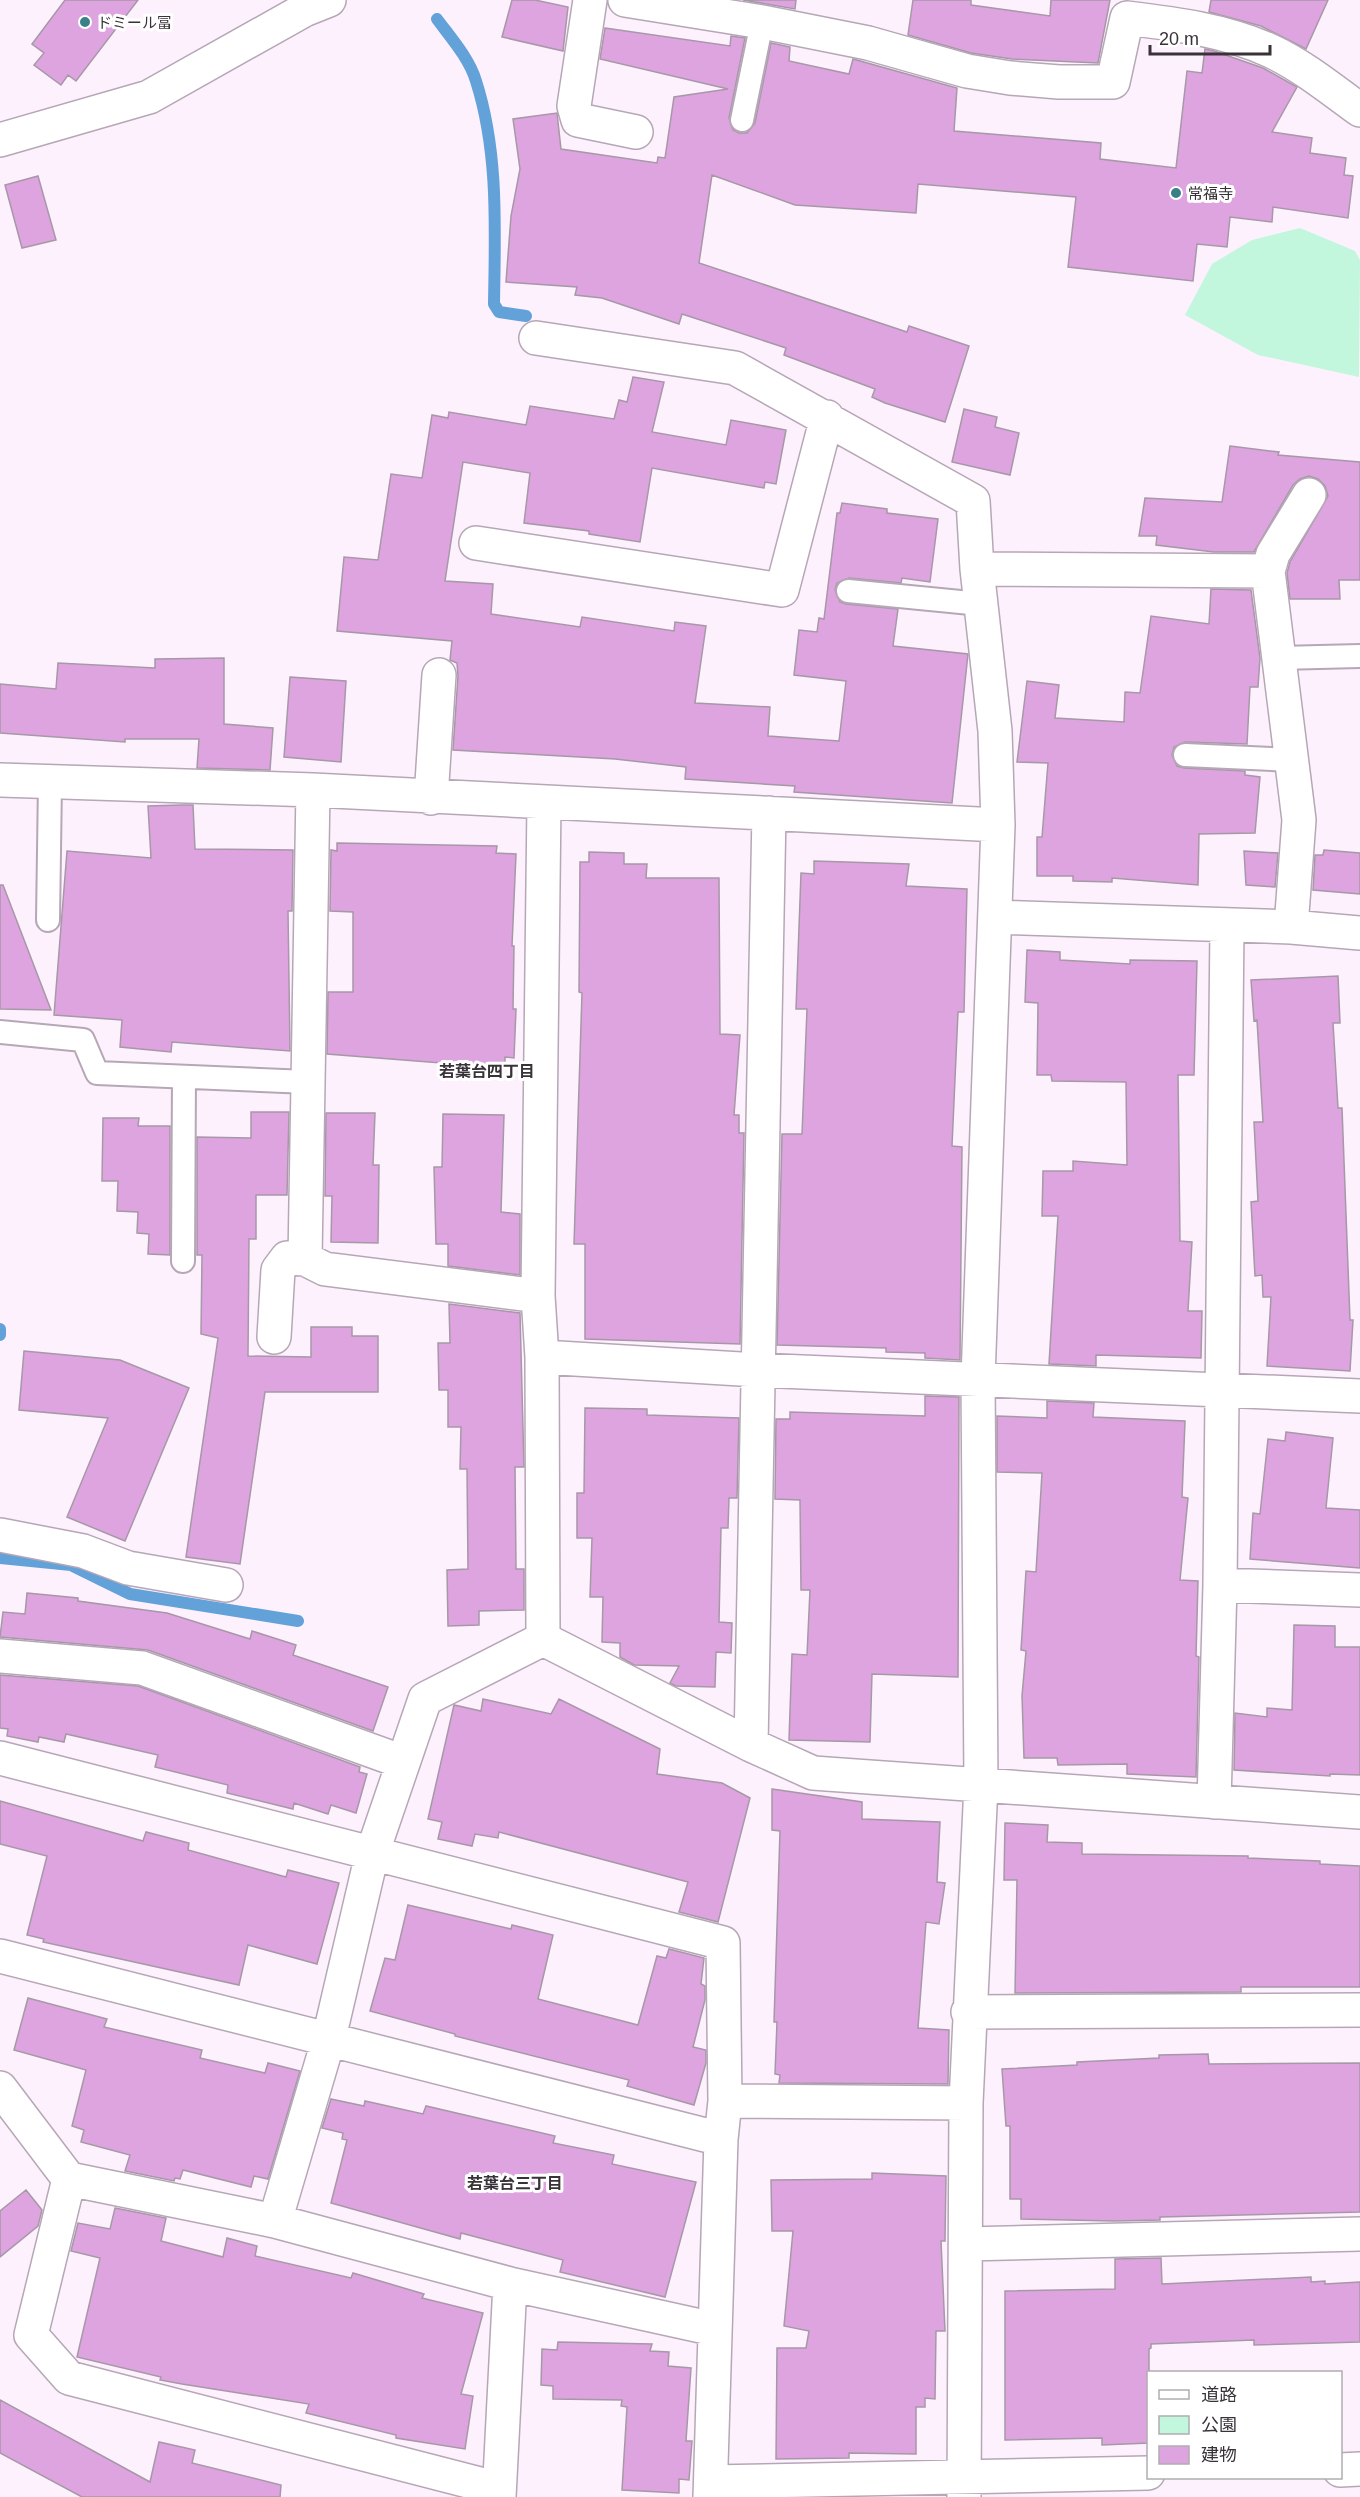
<svg xmlns="http://www.w3.org/2000/svg" width="1360" height="2497" font-family="Arial,'Noto Sans JP',sans-serif">
<rect width="100%" height="100%" fill="#fef1fe"/>
<!-- green -->
<path fill="#c2f6dd" d="M1300,228L1355,251L1360,260L1359,377L1258,355L1185,315L1212,264L1252,240Z"/>
<g fill="none" stroke-linecap="round" stroke-linejoin="round">
<!-- stream -->
<path stroke="#63a2d9" stroke-width="12" d="M437,19C451,38 469,58 476,81C499,153 495,230 494,304L499,312L526,316
M0,1329V1335
M0,1558L71,1565L130,1594L298,1621"/>
</g>
<!-- building -->
<path fill="#dea4e0" stroke="#a698a6" stroke-width="1.5" d="M65,0H138L76,81L68,75L61,85L34,65L44,53L32,44Z
M512,0H535L568,7L563,51L502,37Z
M743,0H796L795,9Z
M913,0H971V5L1050,16L1051,0H1110L1098,63L1012,59L971,53L908,35Z
M1211,0H1328L1306,49L1261,26L1209,12Z
M605,28L730,46L731,36L745,38L729,118L733,130L739,133H747L755,123L771,43L790,47L789,61L849,74L853,59L957,88L954,131L1101,143L1100,159L1176,168L1187,71L1202,73L1205,49L1214,51L1263,68L1297,87L1272,132L1312,138L1310,153L1346,158L1344,175L1353,176L1348,218L1273,207L1272,222L1230,217L1227,247L1197,244L1193,281L1068,267L1076,197L918,184L916,213L795,205L712,175L699,263L907,332L909,326L969,346L945,422L885,403L872,397L875,389L784,355L786,348L682,314L679,324L602,298L575,295L577,287L506,282L511,216L520,169L513,119L557,113L561,149L657,163L658,157L665,158L674,97L728,89L600,59Z
M38,176L56,240L22,248L5,185Z
M633,377L664,382L652,432L726,445L731,420L786,430L776,484L765,482L764,488L652,468L640,542L589,534V531L524,523L530,473L463,462L445,581L493,584L491,614L580,627L582,617L674,631L675,622L706,626L695,703L770,707L768,736L839,741L846,681L794,675L799,630L817,632L819,618L824,619L837,513H840L842,503L887,509V513L938,519L930,582L902,578L901,583L849,578L837,583L835,590L840,602L846,604L898,609L893,646L968,654L952,803L794,792L795,786L685,779L686,767L615,759L453,750L458,676L457,663L450,660L452,641L337,631L344,557L378,560L391,474L422,478L432,415L448,418L449,412L526,425L530,406L614,419L619,400L627,402Z
M964,409L997,417L995,427L1019,433L1010,475L952,462Z
M1230,446L1279,452L1278,455L1360,462V580H1339L1340,599H1290L1287,573L1290,562L1328,496L1325,486L1318,479L1309,476L1300,479L1293,485L1254,552H1214L1156,545L1157,536H1139L1145,498L1222,502Z
M1211,589L1251,590L1260,658L1258,687H1250L1247,744L1185,742L1174,747L1172,755L1177,766L1184,768L1245,771V775L1260,777L1255,833L1199,834L1198,885L1112,878V882L1073,881V876H1037V837H1042L1048,763L1017,762L1027,681L1059,685L1055,718L1124,722L1125,692L1140,693L1151,616L1209,624Z
M224,658V724L273,728L270,770L197,768L199,739H125V742L0,733V684L56,689L58,663L155,668V659Z
M290,677L346,681L341,762L284,757Z
M182,805H193L195,849L293,850L292,911H288L290,1051L172,1042L171,1052L120,1047L122,1020L54,1015L67,851L151,858L148,806Z
M337,843L497,846L496,853L516,854L512,946H514L513,1009H516L514,1058L505,1057V1068L327,1054L328,992H353V912L330,911L331,850L337,851Z
M1324,850L1360,853V894L1313,890L1315,855H1323Z
M1244,851L1278,853L1275,887L1246,885Z
M589,852L624,853V864H647L646,878H719L720,1034L740,1035L734,1115H739V1133H744L740,1344L585,1339V1244H574L582,993L579,992L580,862H589Z
M814,861L909,864L906,886L967,889L964,1012H958L952,1146L962,1147L960,1360L925,1358V1353L886,1352V1348L777,1345L782,1134H802L807,1009H796L801,873L814,874Z
M0,885H3L51,1010L0,1009Z
M1027,950L1060,952V960L1130,964V960L1197,961L1194,1075H1178L1180,1241L1192,1242L1188,1311H1202L1201,1358L1096,1355V1366L1049,1364L1058,1216H1042L1043,1171H1073V1161L1127,1165L1126,1082L1052,1081L1051,1075H1037L1038,1003L1025,1002Z
M1338,976L1340,1023H1333L1338,1108H1342L1350,1320H1353L1350,1371L1267,1366L1271,1297H1263L1262,1275L1255,1276L1251,1202L1258,1201L1254,1122H1263L1257,1020L1254,1021L1251,980Z
M251,1112H289L287,1195H256V1239H249L248,1356L311,1357V1327H352V1336H378V1392H265L240,1564L186,1557L218,1338L201,1334L202,1255H197V1137L251,1138Z
M326,1113H375L373,1165H379L378,1243L331,1242L332,1196H325Z
M443,1114L504,1115L501,1212L520,1214V1275L448,1266V1244H436L434,1167H442Z
M103,1118H139L138,1126H170V1255L148,1254L149,1234L137,1233L138,1212L117,1211L118,1181H102Z
M449,1304L520,1313L524,1467H515L516,1569H524V1610L479,1611V1625L448,1626L447,1570L468,1569L467,1469H460L461,1427H448V1390H439L438,1343H450Z
M24,1351L120,1360L189,1388L125,1541L67,1517L108,1418L19,1410Z
M925,1396L959,1397L958,1677L872,1674L870,1742L789,1740L792,1654L807,1655L810,1590H801L800,1500L775,1499L776,1419H790V1412L925,1416Z
M1047,1401L1094,1403L1093,1417L1185,1421L1182,1497L1188,1498L1180,1580L1198,1581L1196,1656L1199,1657L1196,1777L1127,1774V1764L1058,1765L1057,1758H1024L1022,1696L1026,1651L1021,1650L1026,1571L1036,1572L1042,1473L997,1472V1416L1047,1418Z
M585,1408L647,1409V1415L739,1418L737,1498H729L728,1528H721L719,1622L732,1623L731,1653L716,1652L715,1687L676,1686L670,1683L679,1666L634,1665L620,1657V1643L602,1642L603,1597H590L592,1538H577V1493H584Z
M1286,1432L1333,1438L1326,1508L1360,1510V1568L1250,1559L1253,1513L1260,1514L1268,1439L1285,1441Z
M27,1593L78,1598V1601L167,1613L250,1639L252,1631L296,1645L293,1655L388,1687L373,1731L148,1650L0,1637L3,1612L25,1614Z
M1294,1625L1335,1626V1647H1360V1775L1330,1774V1776L1234,1770L1235,1713L1267,1717V1708L1292,1710Z
M0,1675L138,1686L360,1767L359,1772L367,1774L356,1813L331,1805L328,1814L294,1803L293,1809L227,1793L228,1785L155,1767L158,1755L66,1734L64,1742L39,1737L38,1742L7,1736L8,1729L0,1728Z
M483,1699L551,1714L559,1699L660,1749L657,1774L722,1783L750,1798L718,1922L679,1912L688,1882L499,1832L498,1838L475,1834L472,1846L438,1839L442,1822L428,1819L454,1705L481,1711Z
M772,1789L862,1802V1819L940,1822L937,1882L945,1883L939,1924L926,1922L918,2028L949,2030L948,2084L779,2083L780,2075L775,2074L777,2022H774L780,1831L772,1830Z
M0,1801L143,1841L146,1832L189,1843L188,1850L286,1877L288,1870L339,1883L317,1964L248,1945L239,1985L43,1942L44,1939L27,1935L47,1856L0,1844Z
M1005,1823L1048,1825L1047,1842L1082,1843V1854L1248,1856V1858L1320,1861V1864L1360,1866V1987H1241V1992L1015,1993L1017,1880H1004Z
M408,1905L511,1929L512,1925L553,1935L538,1999L638,2025L657,1956L666,1958L669,1949L704,1958L701,1984L705,1986V2000L693,2047L706,2050V2063L694,2105L627,2086L629,2080L455,2036V2034L370,2011L385,1958L395,1960Z
M28,1998L107,2019L104,2027L202,2050L200,2058L265,2073L268,2063L300,2071L268,2179L254,2176L251,2187L183,2170L180,2179L175,2178L174,2181L125,2171L130,2155L81,2142L84,2130L72,2126L86,2070L14,2050Z
M1208,2054L1209,2064L1360,2063V2212L1160,2217V2220L1114,2221L1021,2219V2199H1010V2126H1006L1002,2069L1077,2065V2062L1159,2058V2055Z
M331,2099L364,2106L365,2101L423,2114L426,2106L555,2136L553,2143L614,2155L612,2164L696,2182L665,2297L560,2272L563,2260L461,2233L460,2239L331,2203L347,2140L342,2139L343,2133L322,2128Z
M872,2173L946,2176L945,2241H941L945,2331H936L935,2399L925,2398V2407H916V2454L849,2453V2458L776,2459L777,2348H806L809,2331L784,2326L793,2231H772L771,2180L872,2179Z
M26,2190L42,2210L38,2226L0,2257V2211Z
M115,2208L166,2218L161,2241L223,2257L227,2238L257,2246L255,2256L351,2278L353,2273L424,2294L422,2298L483,2313L461,2394L473,2396L465,2449L396,2438V2435L306,2413L309,2404L182,2384L160,2380L161,2377L77,2357L100,2258L71,2251L78,2223L110,2229Z
M1161,2258L1162,2284L1311,2277V2282L1325,2281V2284L1360,2282V2342L1254,2345V2340L1151,2344V2348L1149,2349V2443L1102,2445V2438L1005,2440V2291L1115,2289V2259Z
M558,2342L652,2344L650,2351L669,2352L668,2366L691,2368L686,2441H692L689,2480L679,2479V2493L622,2490L627,2407L621,2406L622,2400L553,2399V2386L541,2385L542,2349L557,2350Z
M0,2400L150,2482L159,2442L195,2450L192,2463L281,2485L280,2497H82L0,2453Z"/>
<g fill="none" stroke-linecap="round" stroke-linejoin="round">
<defs>
<path id="lane" d="M742,120L762,22
M848,591L981,604
M1279,658L1360,656
M1185,755L1291,760
M48,920L50,782
M0,1032L83,1040L97,1073L308,1082
M183,1261L184,1077"/>
<path id="street" d="M590,0L574,106L578,120L636,132
M625,0L762,22L868,43L967,71L1010,78L1059,82H1113L1127,18C1176,24 1225,30 1271,51C1303,66 1331,89 1360,110
M0,140L149,97L304,10L329,0
M536,338L735,368L973,501L977,569L995,731L998,825L978,1379L981,1785L966,2103L964,2497
M476,543L782,590L827,417
M977,569L1268,571L1299,820L1291,927
M1268,571L1273,554L1309,495
M0,780L313,790L998,825
M313,790L305,1259L325,1269L538,1296
M431,798L439,675
M544,802L538,1296L542,1357L543,1639L751,1745L813,1773L1360,1812
M996,917L1291,927L1360,933
M274,1337L278,1270L287,1258L305,1259
M542,1357L757,1370L1360,1396
M0,1535L83,1551L128,1568L226,1585
M1220,1585L1360,1590
M0,1656L142,1668L403,1762
M751,1745L769,813
M0,1758L723,1943L725,2101L721,2139L710,2497
M1214,1802L1220,1585L1227,927
M0,1956L721,2139
M968,2012L1360,2010
M0,2088L69,2179L275,2221L510,2284L714,2329
M725,2101L966,2103
M69,2179L31,2335L69,2378L499,2489
M275,2221L329,2038L372,1854L425,1699L543,1639
M966,2244L1360,2234
M1340,2470L1360,2469
M711,2482L1148,2473
M499,2497L510,2284"/>
</defs>
<!-- lane casing -->
<use href="#lane" stroke="#b6a7b6" stroke-width="26"/>
<!-- street casing -->
<use href="#street" stroke="#b6a7b6" stroke-width="36"/>
<!-- lane -->
<use href="#lane" stroke="#fff" stroke-width="22"/>
<!-- street -->
<use href="#street" stroke="#fff" stroke-width="33"/>
</g>
<!-- markers -->
<g fill="#398088" stroke="#fff" stroke-width="2">
<circle cx="85" cy="22" r="6"/>
<circle cx="1176" cy="193" r="6"/>
</g>
<g text-anchor="middle" dominant-baseline="central" stroke-width="6" stroke-linejoin="round" paint-order="stroke">
<!-- poi labels -->
<g font-size="15" fill="#393339" stroke="#fff" text-anchor="start">
<text x="97" y="22">ドミール冨</text>
<text x="1188" y="193">常福寺</text>
</g>
<!-- neighbourhood labels -->
<g font-size="16" font-weight="bold" fill="#393339" stroke="#fff">
<text x="487" y="1071">若葉台四丁目</text>
<text x="515" y="2183">若葉台三丁目</text>
</g>
</g>
<!-- legend -->
<rect x="1147" y="2371" width="195" height="108" fill="#ffffff" stroke="#b0adb0" stroke-width="1.5"/>
<rect x="1159" y="2390" width="30" height="9" fill="#ffffff" stroke="#b0adb0" stroke-width="1.5"/>
<text x="1201" y="2401" font-size="18" fill="#393339">道路</text>
<rect x="1159" y="2416" width="30" height="18" fill="#c2f6dd" stroke="#b0adb0" stroke-width="1.5"/>
<text x="1201" y="2431" font-size="18" fill="#393339">公園</text>
<rect x="1159" y="2446" width="30" height="18" fill="#dea4e0" stroke="#b0adb0" stroke-width="1.5"/>
<text x="1201" y="2461" font-size="18" fill="#393339">建物</text>
<!-- scale -->
<path d="M1150 45v9h120v-9" fill="none" stroke="#393339" stroke-width="3"/>
<text x="1159" y="45" font-size="18" fill="#393339" stroke="#ffffff" stroke-width="4.5" paint-order="stroke">20 m</text>
</svg>
